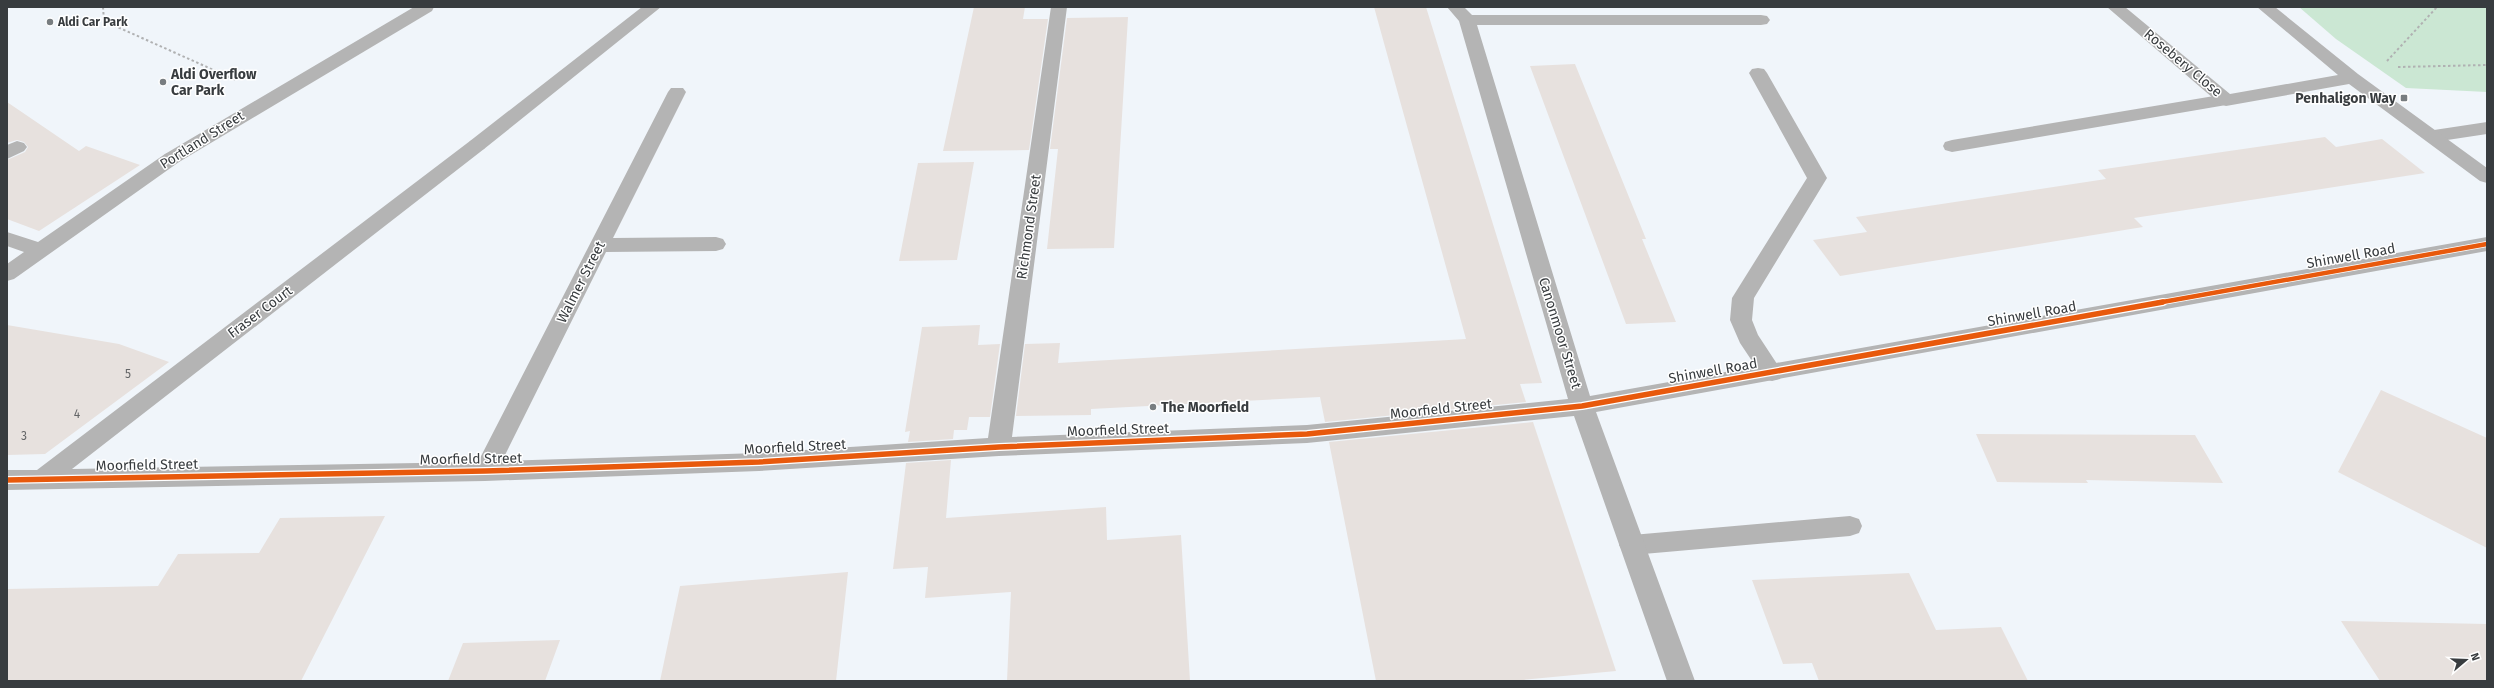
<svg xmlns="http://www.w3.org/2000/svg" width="2494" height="688" font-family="'Fira Sans',sans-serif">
<rect width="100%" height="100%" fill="#f0f5fa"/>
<!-- green -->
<path fill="#cbe7d3" d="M2299,7H2487V92L2406,88L2336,39Z"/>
<!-- building -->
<path fill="#e7e1de" d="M974,7H1025L1023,19H1048L1029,150L943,151Z
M1374,7H1426L1542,383L1520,384L1526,402L1325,422L1320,397L1091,409V415L1016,416L1025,344L1060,343L1058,363L1466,339Z
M1128,17L1114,248L1047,249L1058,149H1050L1067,18Z
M1575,64L1646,239H1642L1676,322L1626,324L1530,66Z
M7,102L79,151L86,146L140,165L39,231L7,219V160L25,152L28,147L24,142L17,140L7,143Z
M2325,137L2336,147L2382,139L2425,173L2134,218L2143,227L1840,276L1813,240L1867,232L1856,217L2106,179L2098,170Z
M974,162L957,260L899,261L918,163Z
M7,325L119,344L169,362L45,454L7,455Z
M980,325L978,345L1000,344L990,417H969L967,430H954L953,439L908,442L910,431L905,432L922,327Z
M2381,390L2487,438V548L2338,472Z
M1533,422L1616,671L1512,681H1376L1329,442Z
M1976,434L2195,435L2223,483L2086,480L2088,483L1997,482Z
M951,460L946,518L1106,507L1107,540L1181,535L1190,681H1007L1011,592L925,598L928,567L893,569L906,463Z
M385,516L301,681H7V589L158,586L178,554L259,553L280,518Z
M848,572L836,681H660L680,586Z
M1909,573L1936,630L2001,627L2028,681H1819L1812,663L1783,664L1752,580Z
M2341,621L2487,624V681H2380Z
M560,640L545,681H448L463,643Z"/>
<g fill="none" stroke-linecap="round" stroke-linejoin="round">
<!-- path -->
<path stroke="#b0b1b2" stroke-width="2" stroke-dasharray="2.5 2.5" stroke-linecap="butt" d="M103,7L104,21L236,80
M2387,61L2437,7
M2398,67L2487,65"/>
<!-- service -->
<path fill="#b4b4b4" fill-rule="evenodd" d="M414,7H434L432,11L179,162L172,164L165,162L162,158L165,154Z
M642,7H661L484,149L477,151L470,149L468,145L470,141Z
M1758,68L1764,69L1767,73L1827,178L1754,298L1752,320L1758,335L1783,373L1780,379L1772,381L1764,379L1740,343L1730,320L1732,298L1807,178L1749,73L1752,69Z
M2226,94L2232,96L2235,100L2232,104L1952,152L1945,150L1943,146L1945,142L1952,140Z
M2487,122V134L2434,142L2427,140L2425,136L2427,132L2434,130Z
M1850,516L1859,519L1862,526L1859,533L1850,536L1632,555L1623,552L1619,545L1623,538L1632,535Z"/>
<!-- minor -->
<path fill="#b4b4b4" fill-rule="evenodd" d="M1051,7H1067L1012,437L1307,425L1568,399L1459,21L1447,7H1464L1472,15H1761L1767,16L1770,20L1767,24L1761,25H1477L1590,396L2487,237V251L1596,412L1695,681H1667L1574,416L1307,443L999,456L759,471L485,481L7,490V470H37L470,141L477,139L484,141L486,145L484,149L72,469L478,462L668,92L671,88H683L686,92L613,238L716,237L723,239L726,244L723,249L716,251L606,252L502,461L759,453L988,438Z
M2107,7H2125L2230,94L2338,75L2257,7H2275L2358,74L2487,168V183L2480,181L2349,84L2226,106L2220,104Z
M17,141L24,143L27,147L24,151L7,159V145Z
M172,152L179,154L182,158L179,162L14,279L7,281V264L24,252L7,246V232L38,242L165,154Z"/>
<defs>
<path id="cycleway-far1" d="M2157,303L2487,244"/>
<path id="cycleway" d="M7,480L485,471L759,462L999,447L1307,434L1582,406L2163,302"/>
</defs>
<!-- cycleway-far1 casing -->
<use href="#cycleway-far1" stroke="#fff" stroke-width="6"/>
<!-- cycleway casing -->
<use href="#cycleway" stroke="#fff" stroke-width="8"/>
<!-- cycleway-far1 -->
<use href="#cycleway-far1" stroke="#e8590c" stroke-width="4.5"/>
<!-- cycleway -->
<use href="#cycleway" stroke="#e8590c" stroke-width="5.5"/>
</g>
<!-- markers -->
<g fill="#787d80" stroke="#fff" stroke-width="1.5">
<circle cx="50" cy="22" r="4"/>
<circle cx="163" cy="82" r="4"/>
<rect x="2400" y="94" width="8" height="8" rx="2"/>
<circle cx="1153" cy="407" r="4"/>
</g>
<g text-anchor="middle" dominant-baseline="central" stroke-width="3" stroke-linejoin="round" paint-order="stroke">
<!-- far-poi labels -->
<g font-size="12" font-weight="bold" fill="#383c3f" stroke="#fff" text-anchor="start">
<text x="58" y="22">Aldi Car Park</text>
</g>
<!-- number labels -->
<g font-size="12" fill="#646567">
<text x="128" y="374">5</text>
<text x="77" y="414">4</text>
<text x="24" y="436">3</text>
</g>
<!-- street labels -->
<g font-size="14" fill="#383c3f" stroke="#fff">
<text transform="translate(2183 63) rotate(40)">Rosebery Close</text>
<text transform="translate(202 140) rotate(-32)">Portland Street</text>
<text transform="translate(1029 227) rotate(-82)">Richmond Street</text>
<text transform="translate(2351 256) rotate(-10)">Shinwell Road</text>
<text transform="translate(581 282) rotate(-63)">Walmer Street</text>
<text transform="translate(260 312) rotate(-37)">Fraser Court</text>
<text transform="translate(2032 314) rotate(-10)">Shinwell Road</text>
<text transform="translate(1560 333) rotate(73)">Canonmoor Street</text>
<text transform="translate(1713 371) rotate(-10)">Shinwell Road</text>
<text transform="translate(1441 409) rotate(-6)">Moorfield Street</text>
<text transform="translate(1118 430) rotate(-2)">Moorfield Street</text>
<text transform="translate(795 447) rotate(-3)">Moorfield Street</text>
<text transform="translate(471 459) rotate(-1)">Moorfield Street</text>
<text transform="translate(147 465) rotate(-1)">Moorfield Street</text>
</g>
<!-- poi labels -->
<g font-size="14" font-weight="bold" fill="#383c3f" stroke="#fff" text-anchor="start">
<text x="171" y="74">Aldi Overflow<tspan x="171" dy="16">Car Park</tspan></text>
<text x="2396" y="98" text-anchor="end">Penhaligon Way</text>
<text x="1161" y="407">The Moorfield</text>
</g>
</g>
<!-- border -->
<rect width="2494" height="688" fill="none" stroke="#383c3f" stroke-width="16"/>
<!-- north arrow -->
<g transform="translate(2466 660) rotate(71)" stroke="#ffffff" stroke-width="3" paint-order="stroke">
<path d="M0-3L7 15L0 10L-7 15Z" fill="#383c3f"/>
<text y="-6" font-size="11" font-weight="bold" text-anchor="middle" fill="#383c3f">N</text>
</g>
</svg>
